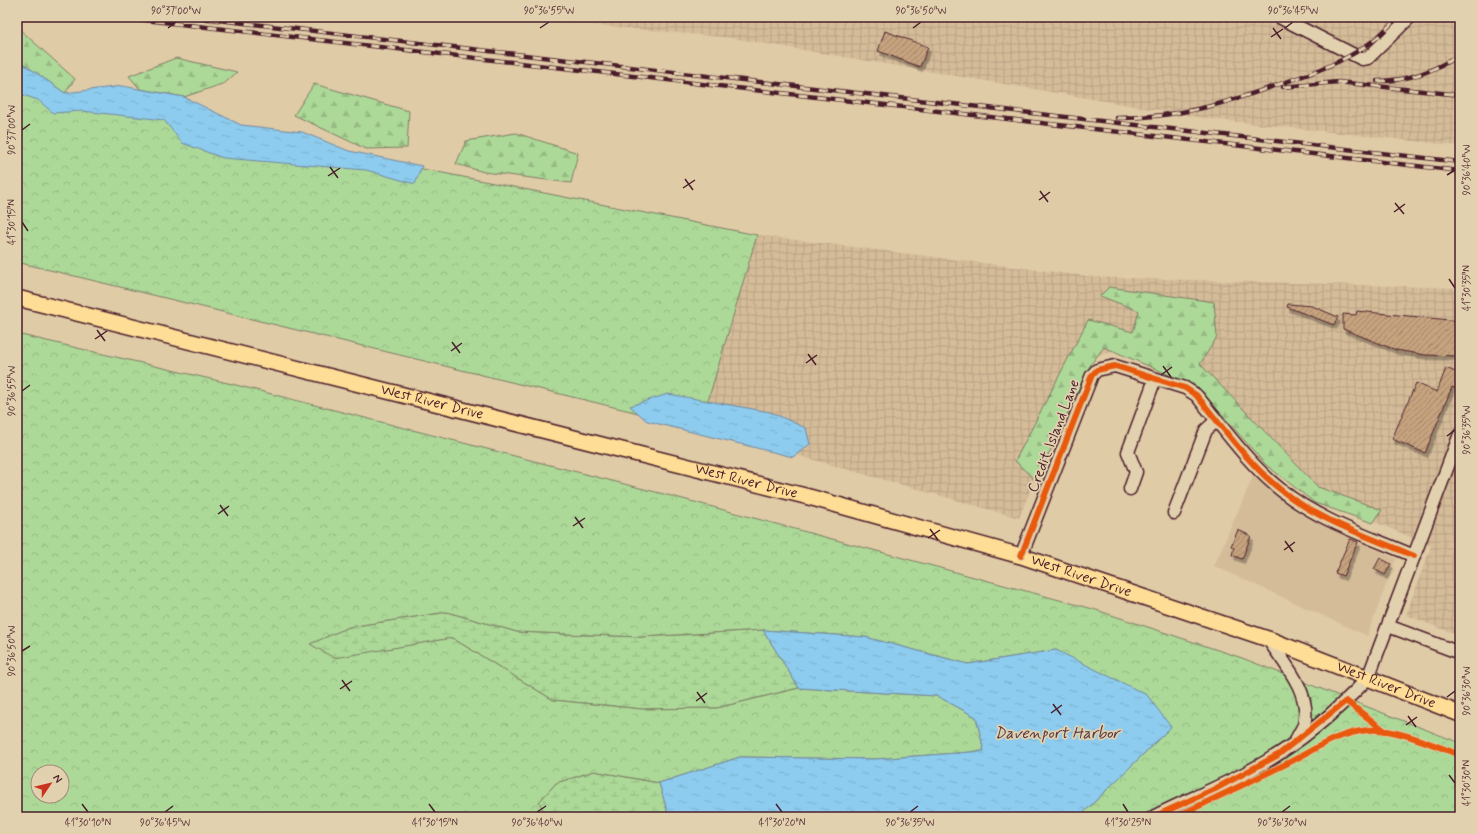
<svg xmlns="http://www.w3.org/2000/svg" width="1477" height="834" font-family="Mynerve,sans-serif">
<defs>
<pattern id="industrial-grid" width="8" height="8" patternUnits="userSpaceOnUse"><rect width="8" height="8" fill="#d5bc99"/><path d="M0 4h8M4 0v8" fill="none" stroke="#b8a184"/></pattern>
<pattern id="forest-firs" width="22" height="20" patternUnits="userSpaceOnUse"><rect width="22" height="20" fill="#acd998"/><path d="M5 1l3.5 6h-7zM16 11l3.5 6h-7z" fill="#96ba83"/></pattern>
<pattern id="wetland-marsh" width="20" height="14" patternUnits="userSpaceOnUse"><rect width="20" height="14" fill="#acd998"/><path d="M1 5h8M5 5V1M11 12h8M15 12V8" fill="none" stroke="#96ba83"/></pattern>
<pattern id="park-crowns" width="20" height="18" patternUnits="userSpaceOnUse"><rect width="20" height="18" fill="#acd998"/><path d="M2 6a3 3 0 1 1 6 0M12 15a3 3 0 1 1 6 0" fill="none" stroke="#96ba83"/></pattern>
<pattern id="water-ripples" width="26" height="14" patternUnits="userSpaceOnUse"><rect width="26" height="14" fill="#8dccee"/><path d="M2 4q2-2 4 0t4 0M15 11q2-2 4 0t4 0" fill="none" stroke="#7bafcc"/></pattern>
<pattern id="building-hatch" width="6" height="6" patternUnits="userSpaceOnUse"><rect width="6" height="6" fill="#c6a37e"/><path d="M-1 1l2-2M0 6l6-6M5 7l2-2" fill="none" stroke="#a38467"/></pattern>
<filter id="shadow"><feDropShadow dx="2.5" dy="4.5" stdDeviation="0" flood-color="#0004"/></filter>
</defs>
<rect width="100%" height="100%" fill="#e0cba7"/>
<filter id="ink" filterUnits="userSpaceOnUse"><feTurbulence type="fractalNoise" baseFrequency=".025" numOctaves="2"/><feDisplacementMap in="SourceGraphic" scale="8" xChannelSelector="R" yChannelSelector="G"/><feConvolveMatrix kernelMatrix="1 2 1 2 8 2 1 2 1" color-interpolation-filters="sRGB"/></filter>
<g filter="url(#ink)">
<!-- built -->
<path fill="#d5bc99" d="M1255,472L1298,511L1396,559L1367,636L1214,566Z"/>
<!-- industrial -->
<path fill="url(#industrial-grid)" d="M507,17H1460V146L1210,119L732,38Z
M757,235L1095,277L1460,288V636L1406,615L1431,546L1320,498L1206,388L1129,350L1084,357L1019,518L700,428Z"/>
<!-- forest -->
<path fill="url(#forest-firs)" stroke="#7b7c62" d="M17,27L75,79L65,93L22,63H17Z
M176,58L237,72L225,83L184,97L140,89L129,76Z
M314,84L409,111L407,148L366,149L294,115Z
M516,133L578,153L571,183L484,172L456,164L466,141Z
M1109,287L1214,302L1217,337L1200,364L1318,487L1382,510L1373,523L1315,503L1265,464L1198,387L1104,347L1091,364L1036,481L1015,461L1088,320L1133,332L1139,311L1100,296Z"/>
<!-- wetland -->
<path fill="url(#wetland-marsh)" stroke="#7b7c62" d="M447,612L517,632L641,637L763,630L799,688L717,708L642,709L553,700L452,638L334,659L309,644L349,627Z
M594,771L659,783L669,817H547L538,802L556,783Z"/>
<!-- park -->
<path fill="url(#park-crowns)" stroke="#7b7c62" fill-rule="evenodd" d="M17,89L757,235L700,428L17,262Z
M17,334L232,384L683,499L1093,609L1242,658L1460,743V817H1079L1171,727L1056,650L968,664L865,637L763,630L641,637L517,632L447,612L349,627L310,644L334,658L452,638L553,700L642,709L717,708L799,688L937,696L976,717L984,751L875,759L740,757L659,783L594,771L556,783L539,802L547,817H17ZM38,772H62V796H38Z"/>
<!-- water -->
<path fill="url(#water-ripples)" stroke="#7287a0" d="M17,63H22L65,93L122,86L184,97L241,125L302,132L349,151L422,166L415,184L366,170L223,158L182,143L164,120L82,111L53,113L38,100L17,93Z
M668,394L770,412L806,428L810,444L793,457L647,421L630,406Z
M763,630L865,637L968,664L1056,650L1147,695L1171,727L1079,817H669L659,783L740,757L875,759L984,751L976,717L937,696L799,688Z"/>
<!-- building -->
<path fill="url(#building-hatch)" stroke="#4a1f2b" filter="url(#shadow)" d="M885,31L928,47L920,67L878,51Z
M1288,304L1312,306L1338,317L1334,325L1287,307Z
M1357,311L1460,321V356L1425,355L1396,350L1343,329V314L1356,315Z
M1446,368L1460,374V390L1452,387L1425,453L1392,439L1416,383L1437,392Z
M1238,530L1251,536L1242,559L1232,555L1234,548L1231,546Z
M1350,539L1358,542L1343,576L1335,573Z
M1380,558L1391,564L1385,575L1374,569Z"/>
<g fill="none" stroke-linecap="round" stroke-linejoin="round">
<defs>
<path id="minor" d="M1279,17L1362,59L1368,58L1410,17
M1130,489L1136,472L1128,452L1155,379
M1174,513L1206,430L1217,420
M1021,556L1092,375L1097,370L1115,366L1185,388L1196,395C1223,427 1248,464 1281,490C1319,521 1370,537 1414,556
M1388,626L1460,653
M1268,639C1284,663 1312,693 1304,725C1302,729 1299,734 1297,738
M1153,817C1184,801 1218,788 1249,771C1294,748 1334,714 1368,678L1460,434"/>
<g id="major">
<path id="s1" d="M17,298L809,497L1021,556L1268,639L1460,714"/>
</g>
</defs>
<!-- minor casing -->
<use href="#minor" stroke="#4a1f2b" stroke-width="15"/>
<!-- major casing -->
<use href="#major" stroke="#4a1f2b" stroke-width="18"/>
<!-- minor -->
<use href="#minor" stroke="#e2d1ae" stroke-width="12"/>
<!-- major -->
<use href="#major" stroke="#fedd96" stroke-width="15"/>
<defs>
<path id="rail" d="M119,17L1460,171
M192,17L1460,162
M1377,81C1409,81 1433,71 1460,55
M1283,87L1338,82L1460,95
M1117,118C1177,118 1224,104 1280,84C1313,73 1347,61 1374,40C1383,33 1390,25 1398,17"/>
</defs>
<!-- rail casing -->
<use href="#rail" stroke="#4a1f2b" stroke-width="4.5"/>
<!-- rail -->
<use href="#rail" stroke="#e2d1ae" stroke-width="3" stroke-dasharray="9" stroke-linecap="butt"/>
<defs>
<path id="cycleway" d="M1021,556L1092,375L1097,370L1115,366L1185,388L1196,395C1223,427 1248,464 1281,490C1319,521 1370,537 1414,556
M1153,817L1215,789L1278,755L1346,701L1385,731
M1176,817C1213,799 1249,782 1286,764C1315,750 1335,733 1369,730C1395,728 1436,746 1460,755"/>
</defs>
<!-- cycleway casing -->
<use href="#cycleway" stroke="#e2d1ae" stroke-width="8"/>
<!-- cycleway -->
<use href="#cycleway" stroke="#e8590c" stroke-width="6"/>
</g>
</g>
<!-- ticks -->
<path fill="none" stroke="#4a1f2b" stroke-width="1.5" d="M168,28L176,22M540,28L549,22M913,28L921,22M1273,28L1281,39M1285,28L1293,22M1271,37L1283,29M22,130L30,124M330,167L338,178M1447,175L1455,170M328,176L340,168M685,179L693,190M683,188L695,180M1040,191L1048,202M1039,200L1050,192M1395,203L1404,214M1394,212L1405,204M22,222L28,231M1449,279L1455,288M97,330L105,341M95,339L107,331M452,342L460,353M451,351L462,343M808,354L816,365M806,363L817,355M1163,366L1171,377M1161,375L1172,367M22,391L30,385M1447,436L1455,430M220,505L228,516M218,514L229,506M575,517L583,528M573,526L585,518M930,529L938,540M928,538L940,530M1285,541L1293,552M1284,550L1295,542M22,651L30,646M342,680L350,691M340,689L352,681M697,692L705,703M1447,697L1455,691M696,701L707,693M1053,704L1061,715M1051,713L1062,705M1408,716L1416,727M1406,725L1417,717M1449,775L1455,783M82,804L88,812M429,804L435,812M776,804L782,812M1123,804L1128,812M165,812L173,806M537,812L546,806M910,812L918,806M1282,812L1290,806"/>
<g text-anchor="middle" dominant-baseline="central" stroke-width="3.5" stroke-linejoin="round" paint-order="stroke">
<!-- street labels -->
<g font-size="15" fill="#4a1f2b" stroke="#e2d1ae">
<text stroke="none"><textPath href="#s1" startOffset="428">West River Drive</textPath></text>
<text transform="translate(1054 436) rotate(-69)">Credit Island Lane</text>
<text stroke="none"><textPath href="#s1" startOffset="752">West River Drive</textPath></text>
<text stroke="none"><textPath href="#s1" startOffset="1100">West River Drive</textPath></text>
<text stroke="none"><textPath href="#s1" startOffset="1424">West River Drive</textPath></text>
</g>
<!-- water labels -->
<g font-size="16" font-style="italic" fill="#543948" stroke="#e2d1ae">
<text x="1057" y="733">Davenport Harbor</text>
</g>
</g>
<!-- margin -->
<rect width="1477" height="834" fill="none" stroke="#e2d1ae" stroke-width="44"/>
<!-- north arrow -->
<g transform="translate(50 784) rotate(55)"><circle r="19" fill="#e2d1ae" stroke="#a58a7a"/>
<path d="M0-3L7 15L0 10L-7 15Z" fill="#c8321e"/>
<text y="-6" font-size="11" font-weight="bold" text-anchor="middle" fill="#4a1f2b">N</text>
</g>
<rect x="22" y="22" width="1433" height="790" fill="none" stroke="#4a1f2b" stroke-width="1.5"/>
<g font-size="10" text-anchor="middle" fill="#4a1f2b">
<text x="176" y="14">90°37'00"W</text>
<text x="549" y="14">90°36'55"W</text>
<text x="921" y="14">90°36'50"W</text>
<text x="1293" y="14">90°36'45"W</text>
<text transform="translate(11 130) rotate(-90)" y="4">90°37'00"W</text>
<text transform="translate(1466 170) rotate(-90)" y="4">90°36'40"W</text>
<text transform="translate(11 222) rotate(-90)" y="4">41°30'15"N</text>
<text transform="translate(1466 288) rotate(-90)" y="4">41°30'35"N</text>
<text transform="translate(11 391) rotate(-90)" y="4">90°36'55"W</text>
<text transform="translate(1466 430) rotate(-90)" y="4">90°36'35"W</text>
<text transform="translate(11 651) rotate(-90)" y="4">90°36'50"W</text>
<text transform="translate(1466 691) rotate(-90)" y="4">90°36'30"W</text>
<text transform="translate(1466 783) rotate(-90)" y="4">41°30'30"N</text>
<text x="88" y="826">41°30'10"N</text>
<text x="165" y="826">90°36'45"W</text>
<text x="435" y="826">41°30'15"N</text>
<text x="537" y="826">90°36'40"W</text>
<text x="782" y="826">41°30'20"N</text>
<text x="910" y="826">90°36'35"W</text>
<text x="1128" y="826">41°30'25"N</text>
<text x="1282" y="826">90°36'30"W</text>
</g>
</svg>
